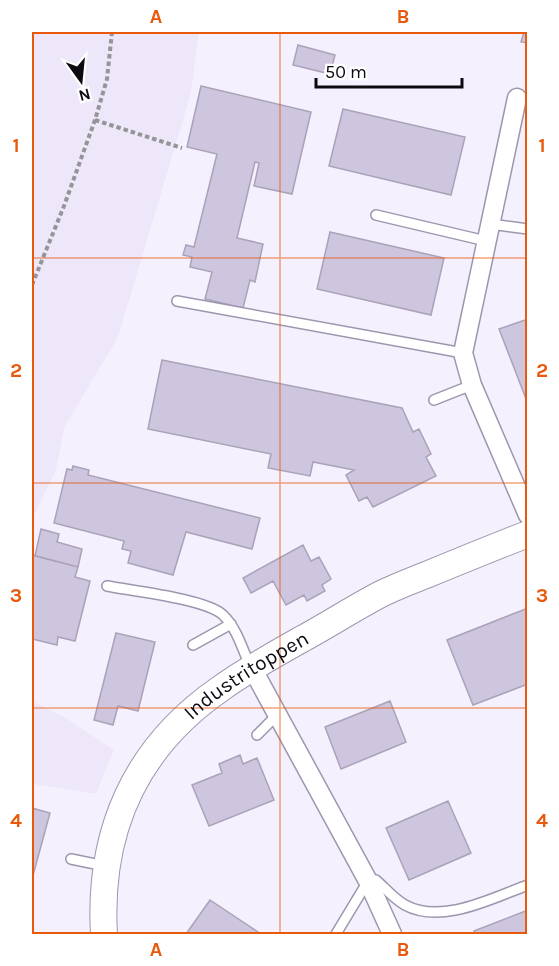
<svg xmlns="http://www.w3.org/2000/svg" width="559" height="966" font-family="Karla,sans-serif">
<rect width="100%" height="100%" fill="#fcfcfc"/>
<!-- built -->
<path fill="#f5f0fd" d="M199,32H527V934H32V784L96,794L114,750L66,718L32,701V520L56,470L65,426L86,389L191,93Z"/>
<!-- green -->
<path fill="#eee7f9" d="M32,32H199L191,93L118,337L65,426L56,470L32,520Z
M32,701L66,718L114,750L96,794L32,784Z"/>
<!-- building -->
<path fill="#cec5de" stroke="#aaa2b9" stroke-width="1.5" d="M524,32H528V43L521,42Z
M298,45L335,55L330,74L293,65Z
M201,86L311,112L292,194L254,186L259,163L255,162L237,238L263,244L255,282L250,280L243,308L205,299L212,272L190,267L192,257L183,255L186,245L194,247L217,154L187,147Z
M343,109L465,137L451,195L329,166Z
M330,232L444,258L431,315L317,289Z
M528,319V404L499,329Z
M162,360L402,408L413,432L419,429L431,454L426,457L436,476L373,507L367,497L359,501L346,475L354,470L313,462L310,476L268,468L271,454L148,429Z
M73,466L89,470L88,475L260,518L252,549L186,532L173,575L128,563L131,551L122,549L124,541L54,523L67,469L72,470Z
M41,529L59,534L57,542L82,549L78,567L35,556Z
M303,545L311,561L319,557L331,579L322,585L325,591L307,601L304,595L286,605L273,581L251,593L243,578Z
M33,555L78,567L75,577L90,581L75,641L58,637L57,645L32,639Z
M528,608V684L473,705L447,640Z
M116,633L155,642L138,711L118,706L113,725L94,720Z
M390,701L406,742L341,769L325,727Z
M240,755L243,764L257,758L274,800L209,826L192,785L222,773L219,764Z
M448,801L471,853L409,880L386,828Z
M32,808L50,813L32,879Z
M210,900L261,934H186Z
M528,910V934H475L474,931Z"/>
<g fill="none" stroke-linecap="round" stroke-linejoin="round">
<defs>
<path id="lane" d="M376,215L486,241
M490,224L528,229
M177,301L463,353
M434,400L472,385
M107,586C133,591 206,599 223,615C237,628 243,651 251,668
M193,645L231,624
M257,735L277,715
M71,859L105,866
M336,934L368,881L376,880C385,888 394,899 405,905C442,925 492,898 528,885"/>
<path id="street" d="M517,98L463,353L472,385L528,515
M252,668L368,881L392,934"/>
<g id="secondary">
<path id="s1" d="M104,934C98,832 135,748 220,689C246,670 274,655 302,639C328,625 354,608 381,594C395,587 411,581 426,575C460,561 494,547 528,534"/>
</g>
</defs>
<!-- lane casing -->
<use href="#lane" stroke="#9e96ae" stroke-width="12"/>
<!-- street casing -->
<use href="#street" stroke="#9e96ae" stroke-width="21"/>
<!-- secondary casing -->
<use href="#secondary" stroke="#9e96ae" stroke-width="28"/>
<!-- path -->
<path stroke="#959497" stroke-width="4" stroke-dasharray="4.5 3" stroke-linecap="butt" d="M95,120L182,148
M32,285L64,206L95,120L107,79L112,32"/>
<!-- lane -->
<use href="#lane" stroke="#fff" stroke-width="9"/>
<!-- street -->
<use href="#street" stroke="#fff" stroke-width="18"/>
<!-- secondary -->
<use href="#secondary" stroke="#fff" stroke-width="26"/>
</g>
<!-- grid -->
<path fill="none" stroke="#e8590c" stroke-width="1.5" stroke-opacity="0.55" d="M280,32V934M32,258H528M32,483H528M32,708H528"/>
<g text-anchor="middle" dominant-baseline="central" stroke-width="6" stroke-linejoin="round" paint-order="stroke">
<!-- street labels -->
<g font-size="21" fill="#0d0a12" stroke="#fff">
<text stroke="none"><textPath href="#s1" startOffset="314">Industritoppen</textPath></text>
</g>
</g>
<!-- border -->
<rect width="559" height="966" fill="none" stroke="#ffffff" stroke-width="66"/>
<!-- north arrow -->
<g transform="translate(81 81) rotate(165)" stroke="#ffffff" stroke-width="4.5" paint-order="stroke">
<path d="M0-4.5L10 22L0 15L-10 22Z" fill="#0d0a12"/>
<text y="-9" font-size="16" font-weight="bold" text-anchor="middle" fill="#0d0a12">N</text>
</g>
<!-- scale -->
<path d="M316 78v9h146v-9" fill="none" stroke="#0d0a12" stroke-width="3"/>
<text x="325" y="78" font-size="18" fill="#0d0a12" stroke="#ffffff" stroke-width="4.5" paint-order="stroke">50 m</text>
<rect x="33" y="33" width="493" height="900" fill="none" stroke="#e8590c" stroke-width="2"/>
<g font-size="20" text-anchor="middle" font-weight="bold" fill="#e8590c">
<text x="156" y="23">A</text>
<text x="403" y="23">B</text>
<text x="16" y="152">1</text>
<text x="542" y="152">1</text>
<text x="16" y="377">2</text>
<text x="542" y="377">2</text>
<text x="16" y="602">3</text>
<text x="542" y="602">3</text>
<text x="16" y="827">4</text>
<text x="542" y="827">4</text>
<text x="156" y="956">A</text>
<text x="403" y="956">B</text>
</g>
</svg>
